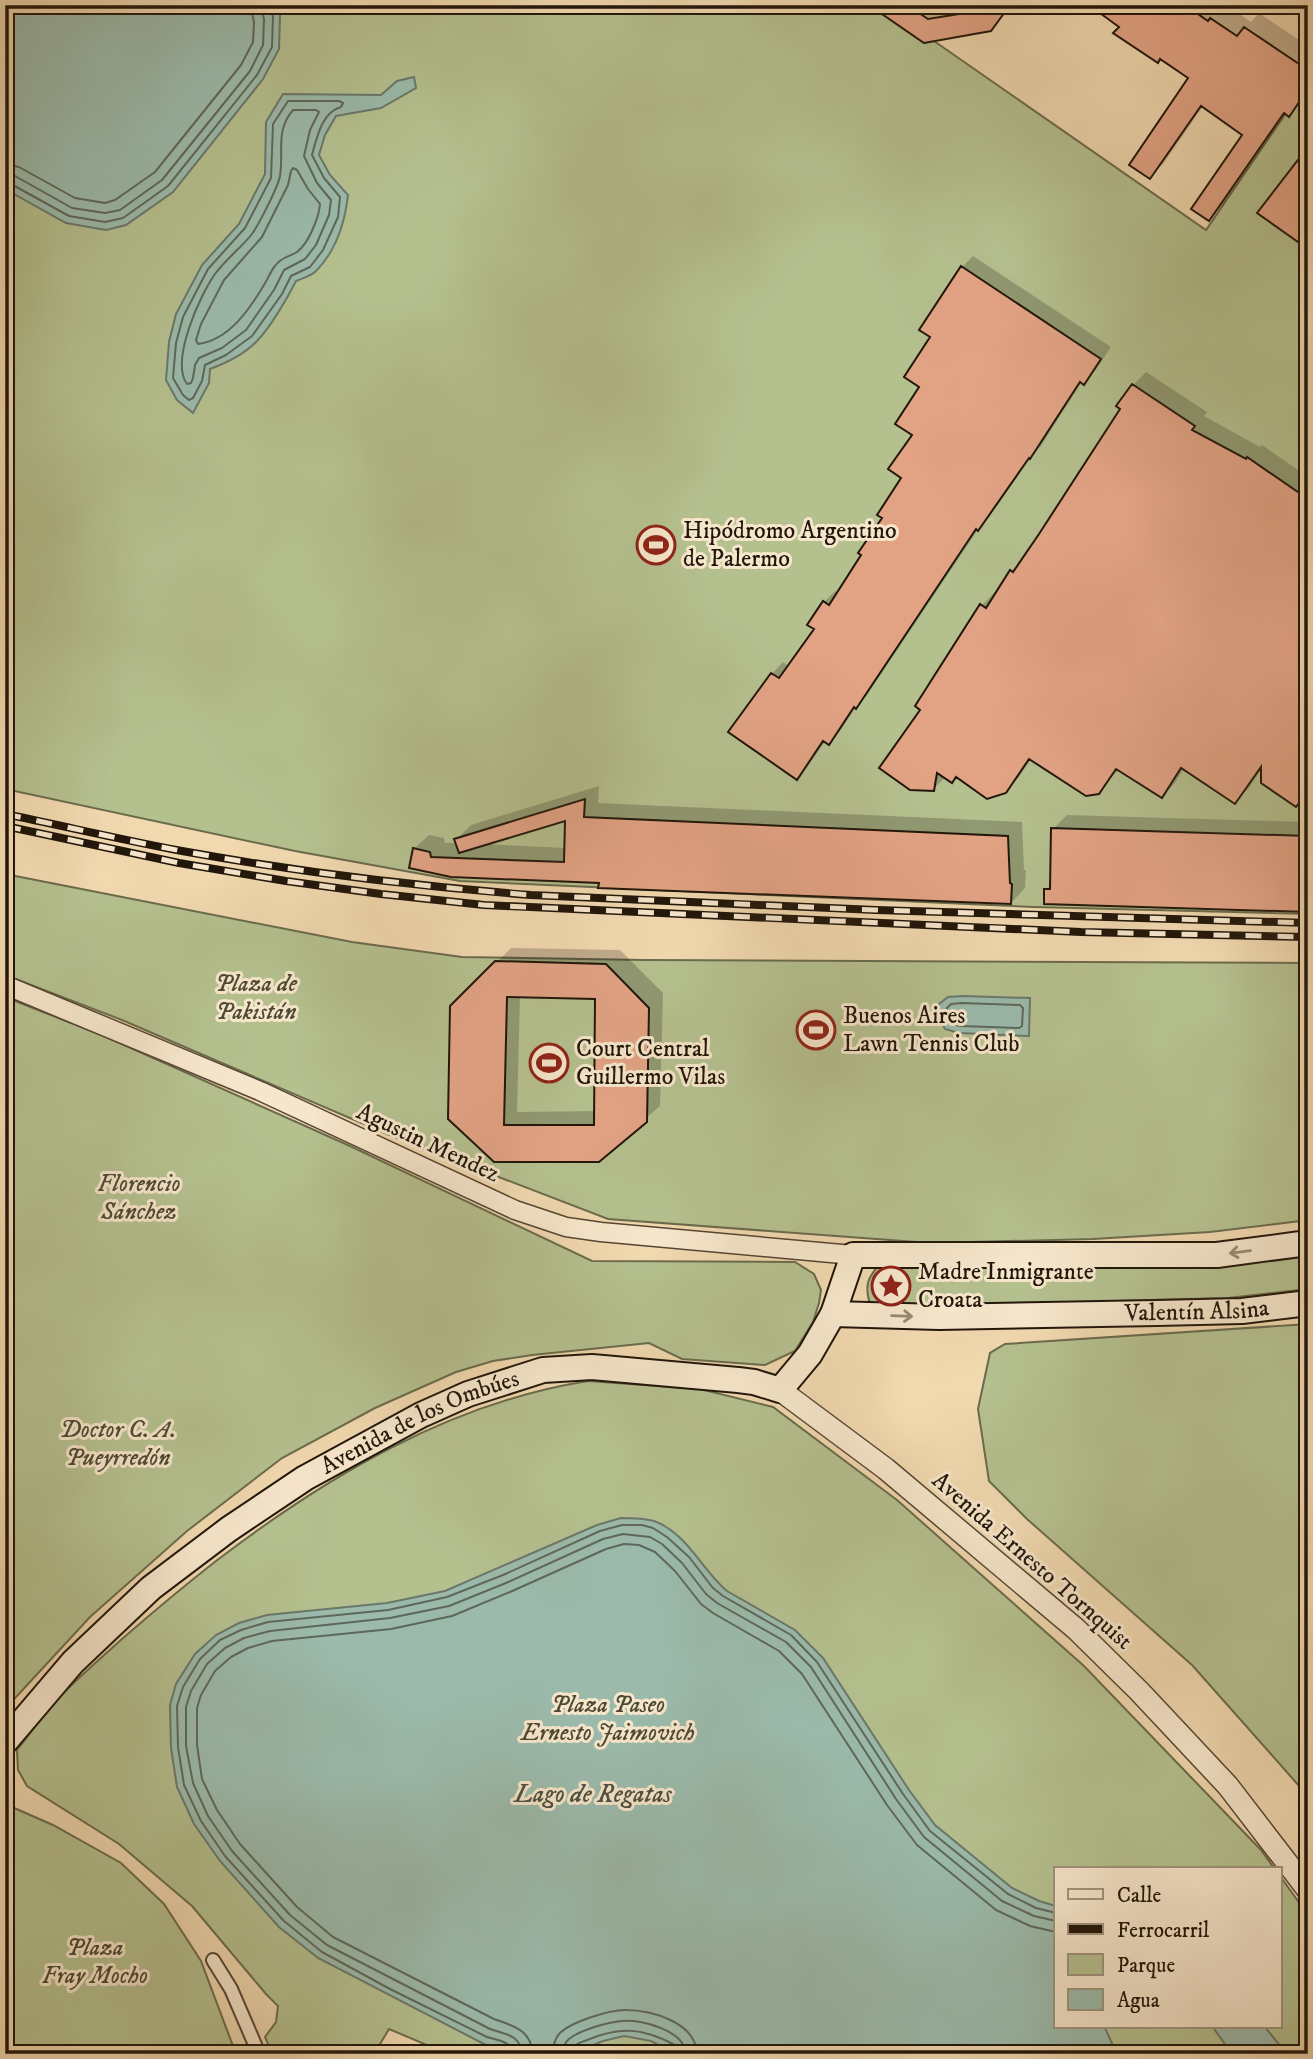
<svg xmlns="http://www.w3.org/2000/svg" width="1313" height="2059" font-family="'IM FELL DW Pica',serif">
<rect width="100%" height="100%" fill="#f1d8af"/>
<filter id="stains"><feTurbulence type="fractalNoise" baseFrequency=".00286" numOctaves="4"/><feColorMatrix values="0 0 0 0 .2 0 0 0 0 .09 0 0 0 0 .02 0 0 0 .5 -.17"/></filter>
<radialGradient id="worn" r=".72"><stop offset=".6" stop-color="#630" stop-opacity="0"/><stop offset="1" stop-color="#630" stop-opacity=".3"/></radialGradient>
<!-- green -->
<path fill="#b5c08f" stroke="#6b6b4c" stroke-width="2" d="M5,5H869L924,43L934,41L1206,230L1308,81V914L1034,907L460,881L295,851L5,789Z
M5,874L352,942L462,957L644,960L1308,963V1220L1210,1232L1093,1239L930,1243L608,1219L387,1134L122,1020L5,975Z
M5,997L104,1036L350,1146L592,1261L795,1262L814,1274L821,1290L819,1303L813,1322L795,1351L765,1365L682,1359L649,1343L532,1355L493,1361L456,1372L375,1408L282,1458L187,1531L90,1617L5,1709Z
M1308,1251V1289L1228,1298L888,1307L879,1306L869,1301C865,1285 868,1278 878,1266Z
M1308,1324V1796L1192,1665L1027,1519L989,1481L978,1409L990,1353L1005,1344Z
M588,1381L700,1389L773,1407L897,1500L1084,1666L1261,1850L1274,1868H1056V2026H1280V1876L1308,1915V2054H448L389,2029L374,2054H272L265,2037L276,2022L278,2006L266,1994L192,1906L119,1844L27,1786L18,1770L17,1750C29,1735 40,1719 53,1704C74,1681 99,1660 122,1639C153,1612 184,1586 216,1561C326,1477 449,1403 588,1381Z
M5,1804L53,1825L121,1863L164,1904L201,1961L236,2054H5Z"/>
<!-- water -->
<path fill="#9bbaab" stroke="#6a786b" stroke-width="2" d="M5,5H275L280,15L279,49L263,79L173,192L126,225L106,230L66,223L5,189Z
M414,77L416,88L381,108L336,116L325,135L319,155L330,175L348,195C345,221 336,251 316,271C311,276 303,278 296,281C288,297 270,328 257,341C245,354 226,363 210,369L209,383L193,413L177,400L166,380L169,342L176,314L202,265L239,224L265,174L266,122L283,94L381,95L397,81Z
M962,996L1030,998L1029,1036L959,1033L945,1029L939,1018V1004L948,997Z
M621,1518C632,1518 643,1518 654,1521C687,1533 702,1570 727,1591L795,1630L823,1658L909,1790L935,1825L1012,1888L1039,1901L1056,1906V2026H1104L1117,2054H676L651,2041L624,2036L603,2041L571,2054H516L484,2044L318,1958L279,1927L220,1861L194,1824L177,1787L171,1748L170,1705L176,1684L195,1654L216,1635L239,1623L267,1615L387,1603L445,1591L597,1525Z
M1212,2026H1264L1287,2054H1232Z"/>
<!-- shadow -->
<path fill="#0003" fill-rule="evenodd" d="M872,5H1012L990,30L924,41Z
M1092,5H1221L1223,7L1227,5L1251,22L1259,13L1308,46V93L1288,115L1286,113L1223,205L1209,219L1245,134L1203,106L1164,163L1150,177L1191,77Z
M973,256L1111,347L1095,371L1084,382L1082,381L1041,446L1033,454L989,517L979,528L867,695L858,704L840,731L829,742L826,740L808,766L797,777L731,732L772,674L783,662L789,667L816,628L824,602L835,591L838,593L885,517L904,478L915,434L921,386L933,337L962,267Z
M1146,372L1207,412L1204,416L1260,447L1262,445L1308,477V793L1296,805L1263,767L1248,789L1235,802L1184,768L1175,783L1162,796L1119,769L1098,793L1032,758L1019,777L1005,791L957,775L946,777L933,789L922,709L917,706L982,605L995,592L997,594L1012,571L1023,560L1123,409L1133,385Z
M599,786L598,803L1022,822L1024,870H1026L1025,888L1011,903L451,875L414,849L429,835L444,838L445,843H458L456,840L471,825ZM567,819L566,848L483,844Z
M1067,815L1308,822V910L1046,890L1052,884L1053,829Z
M511,948L620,950L663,993L660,1106L598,1160L450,1118L452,1007ZM520,996L597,998L596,1111L517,1112Z"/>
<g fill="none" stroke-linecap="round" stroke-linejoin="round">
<!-- shore -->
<path stroke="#5e685a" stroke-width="2" d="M288,101H339L343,103L341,107C322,112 317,137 312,155L324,178L340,197L338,217L323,250L310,267L291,276L282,294L252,336L226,355L205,365L202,381L193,398L189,400L183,395L173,378L176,343L183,317L208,269L245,228L271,178L273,124Z
M293,110H316L319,112L310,130L304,156L317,183L331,200L329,215L316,245L305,259L284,270L274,290L246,330L222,348L199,358L195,365L193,378L191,383L187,384C170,361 200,295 215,274C226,259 241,248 252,234C259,224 278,187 280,176C284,151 275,131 293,110Z
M5,164L19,167L75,198L105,203L115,200L155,172L241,65L253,42L254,22L250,5
M293,168L297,170L308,189L320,204C319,217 309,243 297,252C289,257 281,257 275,266C270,272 268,279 264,285C249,310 229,340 198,344L196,340L201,324L224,280L262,237L288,185L291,171Z
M5,175L15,176L72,208L105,213L120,210L162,180L250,71L263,45L264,19L260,5
M5,183L11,184L69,216L105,222L123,218L168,186L257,75L272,47L273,17L269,5
M962,1003L1020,1005L1023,1008L1022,1026L1019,1028L961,1026L951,1024L946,1016L947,1008L951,1004Z
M513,2054C512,2041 497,2040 487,2037L390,1989L322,1952L284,1921L225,1856L201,1821L184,1785L178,1747L177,1706L183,1687L200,1659L220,1640L241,1630L268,1622L388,1610L447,1597L503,1575L600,1531L622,1525H642L653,1528L667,1537L689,1557L713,1588L723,1596L791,1635L817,1662L903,1794L930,1831L1008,1894L1036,1908L1056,1913
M522,2054C521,2035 505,2034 490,2029L327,1945L290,1915L232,1851L208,1816L193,1783L186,1746V1707L191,1691L207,1664L225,1648L244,1638L270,1631L390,1618L449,1606L506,1583L603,1539L623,1534L650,1537L662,1544L682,1563L706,1594L717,1603L786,1642L811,1667L896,1799L924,1837L1002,1901L1034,1916L1056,1921
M533,2054C531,2030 514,2026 494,2019L333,1937L297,1907L240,1844L217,1810L202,1779L197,1745V1708L201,1695L215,1671L231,1657L248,1648L272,1641L391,1629L452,1616L510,1592L606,1549L624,1544L639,1545L655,1552L675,1571L701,1604L713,1613L779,1651L802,1674L887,1805L917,1845L996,1910L1030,1926L1056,1932
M553,2054C553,2046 554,2040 559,2034C570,2022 609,2010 625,2010C651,2010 696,2022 697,2054
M563,2054C563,2048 564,2043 569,2039C580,2030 608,2022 622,2021C642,2019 685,2031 686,2054
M572,2054C573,2044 579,2043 587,2040C621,2026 643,2028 675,2045L677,2054"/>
</g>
<!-- building -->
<path fill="#e2a385" stroke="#21160a" stroke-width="2" fill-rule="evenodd" d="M869,5H907L928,19L971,12L975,5H1010L991,31L924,43Z
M1089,5H1185L1208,21L1210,18L1237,36L1244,27L1308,70V89L1289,117L1284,113L1209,221L1191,209L1242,135L1201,106L1150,179L1129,165L1188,78L1160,59L1158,63L1113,33L1119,27Z
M1308,147V249L1257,213Z
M961,266L1101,359L1084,385L1080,382L1030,459L1029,458L978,531L976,529L856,709L854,707L829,745L823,741L797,780L728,732L771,673L779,678L814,629L807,625L823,601L829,605L861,555L858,553L882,518L877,515L901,478L888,469L912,435L895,424L919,387L904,377L930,337L919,330Z
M1132,384L1195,426L1192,430L1246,459L1247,457L1308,499V791L1296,807L1261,783V767L1235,804L1181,768L1162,798L1116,769L1099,794L1086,796L1029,759L1006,793L987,799L956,777L952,783L937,773L934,791L910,790L879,768L920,710L915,706L980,604L986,608L1010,570L1013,572L1039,534L1120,409L1116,406Z
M585,799L584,817L1008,836L1010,883L1012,884L1011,904L598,888L599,883L451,877L409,868L413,848L430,852L431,857L564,862L565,821L459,853L454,839Z
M1051,828L1308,836V912L1044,904V889H1050Z
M495,961L606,964L649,1008L647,1122L599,1162H494L448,1119L450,1006ZM507,997L595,999L594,1125H504Z"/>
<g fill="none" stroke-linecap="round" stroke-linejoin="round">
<defs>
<path id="pedestrian" d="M213,1960L231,1989L259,2054"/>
<path id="minor" d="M5,985L260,1091L515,1210L566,1227L601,1232L853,1255"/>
<path id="tertiary" d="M780,1390L886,1469L1076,1629L1139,1691L1228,1786L1308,1890"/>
<g id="secondary">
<path id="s1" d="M833,1314L939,1317L1157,1313L1242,1311L1308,1303"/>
<path id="s2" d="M5,1742L73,1662L151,1588L229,1529L305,1478L421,1415L468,1394L543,1370L592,1367L738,1380L754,1382L780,1390L810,1354L833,1314L853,1255H1217L1308,1243"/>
</g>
</defs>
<!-- pedestrian casing -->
<use href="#pedestrian" stroke="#554633" stroke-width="16"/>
<!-- minor casing -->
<use href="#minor" stroke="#554633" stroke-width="21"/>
<!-- tertiary casing -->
<use href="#tertiary" stroke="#554633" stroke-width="24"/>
<!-- secondary casing -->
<use href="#secondary" stroke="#21160a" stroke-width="28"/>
<!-- pedestrian -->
<use href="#pedestrian" stroke="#f6e6cb" stroke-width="12"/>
<!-- minor -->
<use href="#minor" stroke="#f6e6cb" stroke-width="18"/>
<!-- tertiary -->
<use href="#tertiary" stroke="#f6e6cb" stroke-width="21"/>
<!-- secondary -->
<use href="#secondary" stroke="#f6e6cb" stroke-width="24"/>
<defs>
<path id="rail" d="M5,814C64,826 123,840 182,851C298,872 414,886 531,895L876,910L1308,923
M5,826L179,863L286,881L381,894L484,905L1081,932L1308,937"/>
</defs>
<!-- rail casing -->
<use href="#rail" stroke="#21160a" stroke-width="8"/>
<!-- rail -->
<use href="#rail" stroke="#f6e6cb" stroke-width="5" stroke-dasharray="16" stroke-linecap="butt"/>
</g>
<!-- one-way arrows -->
<defs><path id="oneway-shaft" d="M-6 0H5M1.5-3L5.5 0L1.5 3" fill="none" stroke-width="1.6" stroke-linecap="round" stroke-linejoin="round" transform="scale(1.75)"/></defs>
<g stroke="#968874">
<use href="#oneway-shaft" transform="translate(1240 1252) rotate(173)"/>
<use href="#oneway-shaft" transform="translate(902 1316) rotate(2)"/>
</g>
<!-- icons -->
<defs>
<symbol id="stadium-ring" viewBox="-11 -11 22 22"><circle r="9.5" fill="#f6e6cb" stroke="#8f2418" stroke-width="1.5"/><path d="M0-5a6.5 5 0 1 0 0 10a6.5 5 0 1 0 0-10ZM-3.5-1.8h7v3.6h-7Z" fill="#8f2418"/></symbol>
<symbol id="sight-ring" viewBox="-11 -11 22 22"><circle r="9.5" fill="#f6e6cb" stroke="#8f2418" stroke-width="1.5"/><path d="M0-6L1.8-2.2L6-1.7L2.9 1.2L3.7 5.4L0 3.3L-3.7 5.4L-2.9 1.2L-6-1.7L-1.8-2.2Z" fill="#8f2418"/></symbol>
</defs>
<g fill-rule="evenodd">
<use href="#stadium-ring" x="634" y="523" width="44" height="44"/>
<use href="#stadium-ring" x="794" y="1008" width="44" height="44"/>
<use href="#stadium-ring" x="527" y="1041" width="44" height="44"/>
<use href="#sight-ring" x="869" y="1264" width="44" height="44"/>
</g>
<g text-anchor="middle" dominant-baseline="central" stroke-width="6" stroke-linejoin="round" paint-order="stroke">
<!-- poi labels -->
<g font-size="24" fill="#21160a" stroke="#f6e6cb" text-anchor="start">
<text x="683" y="531">Hipódromo Argentino<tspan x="683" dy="28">de Palermo</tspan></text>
<text x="843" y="1016">Buenos Aires<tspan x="843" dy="28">Lawn Tennis Club</tspan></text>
<text x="576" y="1049">Court Central<tspan x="576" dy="28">Guillermo Vilas</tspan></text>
<text x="918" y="1272">Madre Inmigrante<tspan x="918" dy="28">Croata</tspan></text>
</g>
<!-- park labels -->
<g font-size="24" font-style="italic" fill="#4d4932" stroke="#f6e6cb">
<text x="256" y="984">Plaza de<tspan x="256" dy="28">Pakistán</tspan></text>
<text x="139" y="1184">Florencio<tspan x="139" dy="28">Sánchez</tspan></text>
<text x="118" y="1430">Doctor C. A.<tspan x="118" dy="28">Pueyrredón</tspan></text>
<text x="608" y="1705">Plaza Paseo<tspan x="608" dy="28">Ernesto Jaimovich</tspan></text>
<text x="95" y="1948">Plaza<tspan x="95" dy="28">Fray Mocho</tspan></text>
</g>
<!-- street labels -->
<g font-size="24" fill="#21160a" stroke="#f6e6cb">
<text transform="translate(428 1143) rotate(25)">Agustin Mendez</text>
<text stroke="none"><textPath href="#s1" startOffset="364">Valentín Alsina</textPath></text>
<text stroke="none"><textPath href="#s2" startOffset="530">Avenida de los Ombúes</textPath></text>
<text transform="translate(1032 1561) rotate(41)">Avenida Ernesto Tornquist</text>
</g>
<!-- water labels -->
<g font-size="26" font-style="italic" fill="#4c4f42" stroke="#f6e6cb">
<text x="593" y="1794">Lago de Regatas</text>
</g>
</g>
<!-- margin -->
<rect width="1313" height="2059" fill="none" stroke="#f1d8af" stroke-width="28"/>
<rect x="7" y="7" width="1299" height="2045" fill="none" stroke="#21160a" stroke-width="3.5"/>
<rect x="14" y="14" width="1285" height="2031" fill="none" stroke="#21160a" stroke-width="2"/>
<!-- legend -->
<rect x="1054" y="1867" width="228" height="161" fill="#f6e6cb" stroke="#a1937e" stroke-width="2"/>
<rect x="1068" y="1889" width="35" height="10" fill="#f6e6cb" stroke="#a1937e" stroke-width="2"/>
<text x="1117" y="1902" font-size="21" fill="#21160a">Calle</text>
<rect x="1068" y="1924" width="35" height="10" fill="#21160a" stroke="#a1937e" stroke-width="2"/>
<text x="1117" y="1937" font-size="21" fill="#21160a">Ferrocarril</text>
<rect x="1068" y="1954" width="35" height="21" fill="#b5c08f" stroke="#a1937e" stroke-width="2"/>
<text x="1117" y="1972" font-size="21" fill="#21160a">Parque</text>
<rect x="1068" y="1989" width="35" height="21" fill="#9bbaab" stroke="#a1937e" stroke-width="2"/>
<text x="1117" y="2007" font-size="21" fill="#21160a">Agua</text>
<rect width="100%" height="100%" filter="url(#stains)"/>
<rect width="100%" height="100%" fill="url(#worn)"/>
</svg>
